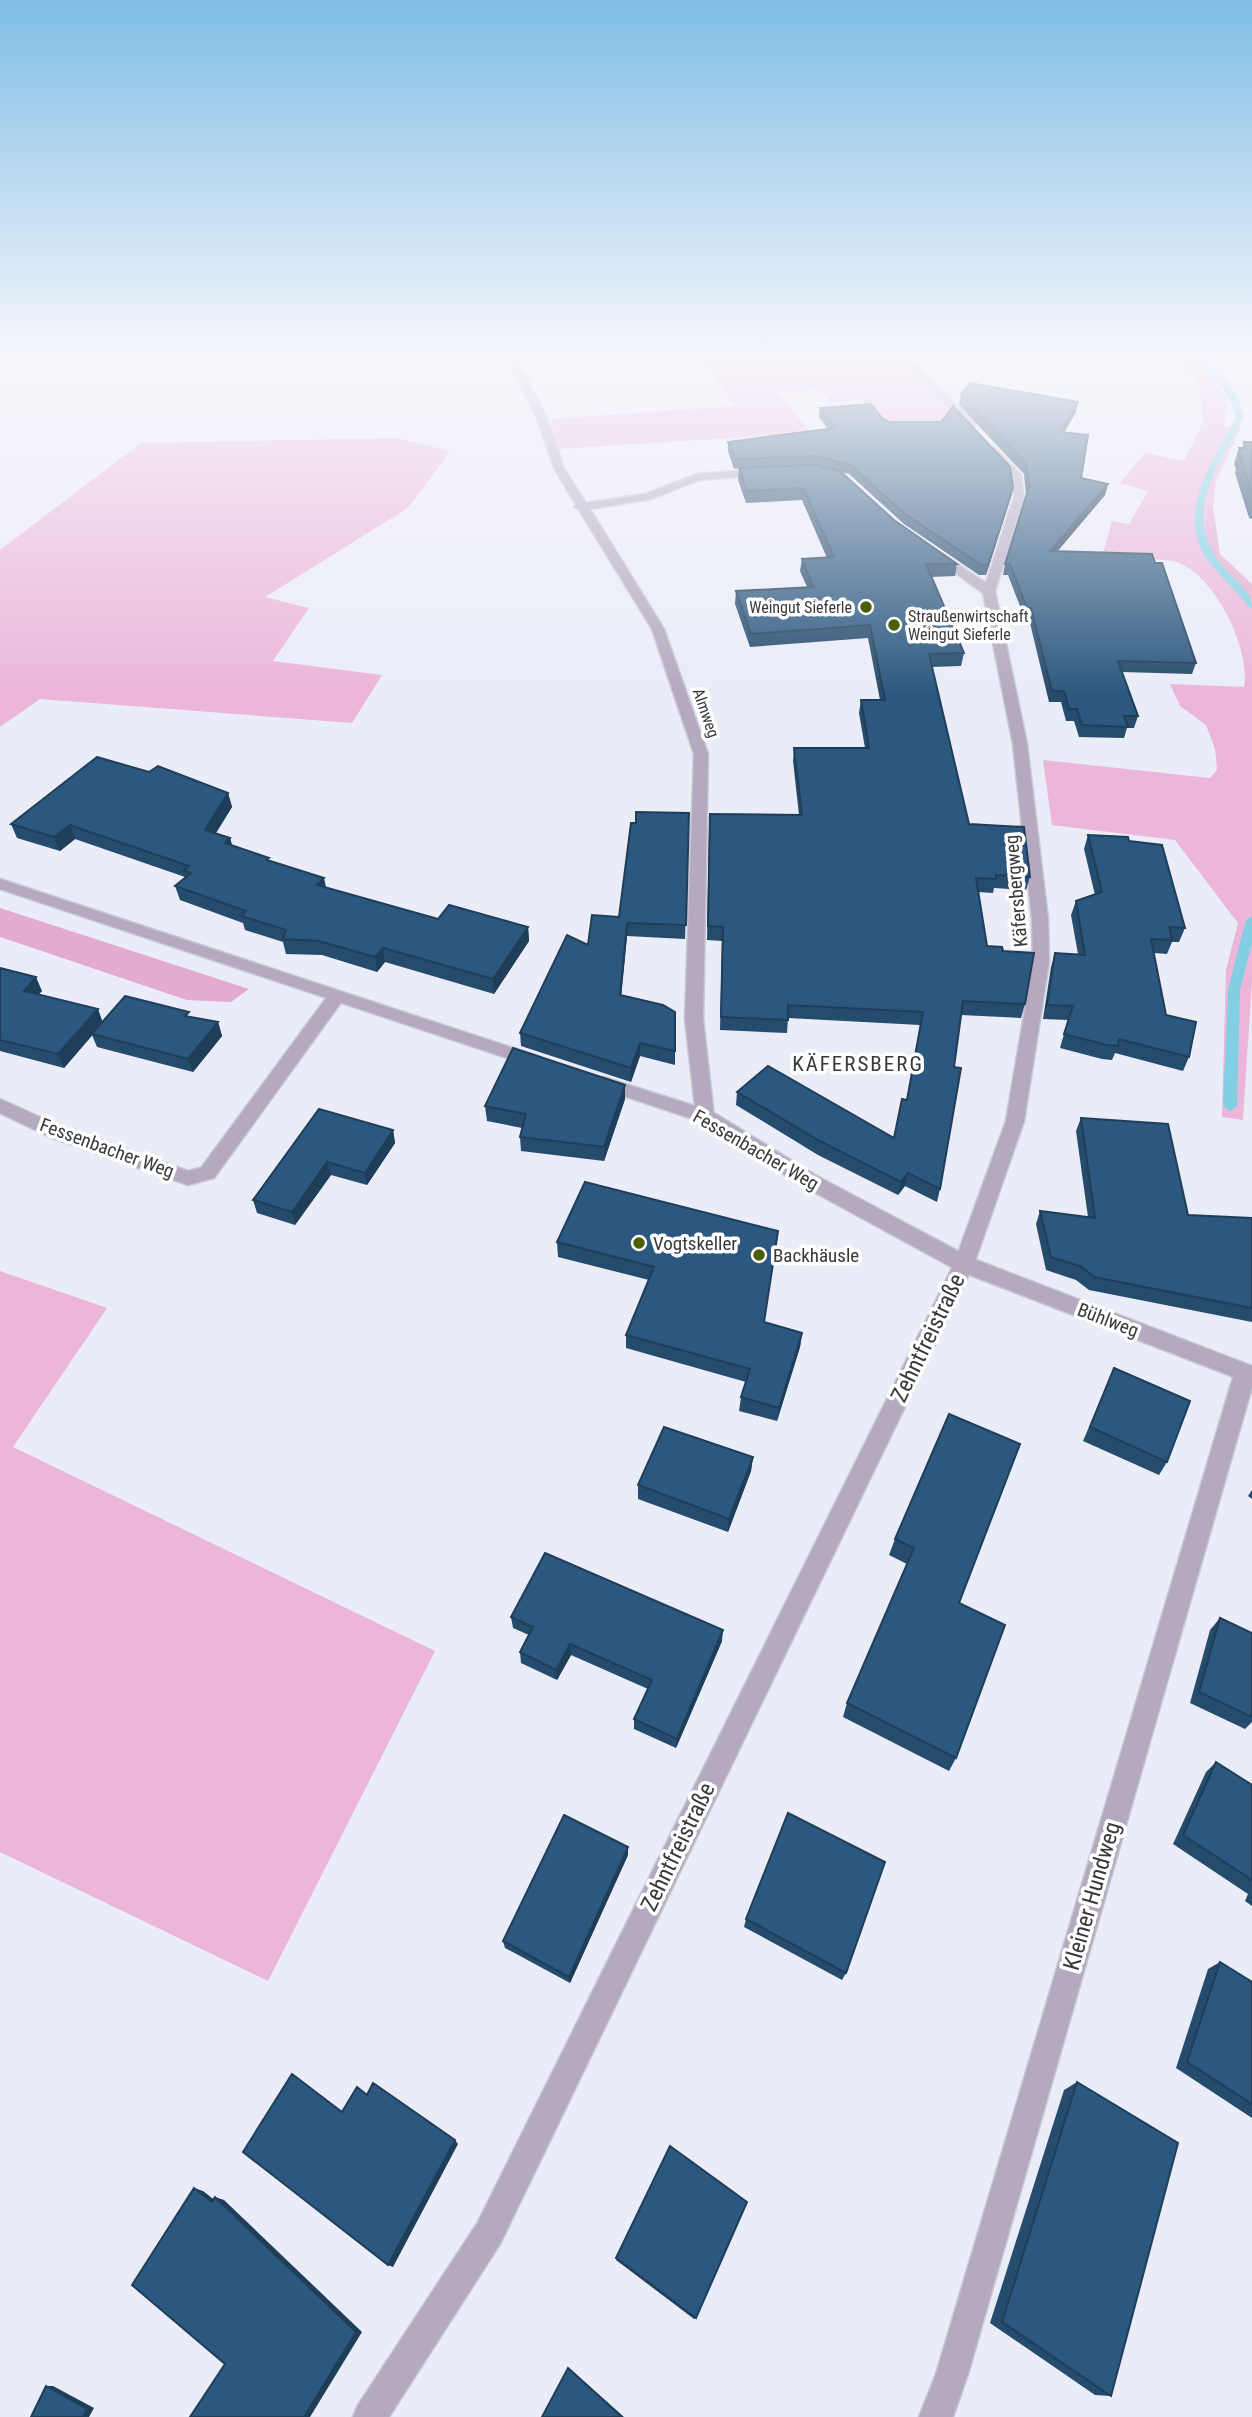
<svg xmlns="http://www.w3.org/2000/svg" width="1252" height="2417" font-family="'Roboto Condensed',sans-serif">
<rect width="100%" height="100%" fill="#eaecf8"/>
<!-- green -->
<path fill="#ebb6d9" d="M894,355L924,381L960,424L890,426L861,399L832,403L817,389L778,393L811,433L557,449L551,419L735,406L700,356Z
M1187,362L1213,380L1227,401L1224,426L1240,429L1216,481L1213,508H1207L1210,552L1252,600V980L1243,1120L1222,1117L1226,970L1238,923L1175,840L1052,825L1043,760L1210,778L1217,770L1215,749L1206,725L1180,706L1170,684L1244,687C1252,650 1212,568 1172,561C1150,557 1124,561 1101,560L1112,521L1129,524L1148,491L1120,483L1145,453L1184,461L1203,422L1199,382L1177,363Z
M397,438L450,451L408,508L265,597L309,608L273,661L382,675L352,723L40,699L0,727V550L141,443Z
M0,1271L107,1308L13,1447L435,1651L268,1981L0,1852Z"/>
<!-- forest -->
<path fill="#e3abd0" d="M1207,508H1213L1220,554L1252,584V600L1210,552L1206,528Z
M0,907V908L249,989L231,1002L187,1000L0,937Z"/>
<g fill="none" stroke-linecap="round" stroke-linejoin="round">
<!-- stream -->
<path fill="#82cee2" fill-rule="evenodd" d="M1185,355C1202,355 1228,381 1237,396C1240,402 1242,410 1244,417C1216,472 1177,519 1229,573C1239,583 1252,593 1252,608L1249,607C1235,588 1215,573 1203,553C1178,508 1216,456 1236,417C1227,385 1209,375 1185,355Z
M1252,916V943L1240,990L1237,1106L1230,1111L1223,1106L1228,990L1246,920Z"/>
<defs>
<path id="minor" d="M899,355H908L975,424V428H967Z
M514,360L519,363L547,418L564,468L586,503L645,494L697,474L762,469L767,472L762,475L699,480L651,499L590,509L664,629L708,754L703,1019L714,1116L711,1121H699L696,1116L685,1019L694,754L652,629L579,510L574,507L576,505L554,468L537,418L509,363Z
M994,447L1021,474L1024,497L995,591L1027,744L1048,919L1049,962L1024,1121L974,1264L500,2244L389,2417H353L358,2405L478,2222L954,1264L1006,1121L1033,962L1032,919L1013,744L983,593L929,554L939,552L986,583L1014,497L1011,475L989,450Z
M336,991L342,993L344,997L342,1001L214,1178L188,1185L50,1137L0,1113V1099L62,1127L188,1171L201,1168L330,993Z
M1245,1365L1252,1368V1387L968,2374L953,2417H919L936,2374L1234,1374L1238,1368Z"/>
<path id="tertiary" d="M0,879L540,1057L543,1061L534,1067L0,889Z
M603,1077L711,1111L815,1175L971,1258L1252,1366V1384L957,1270L801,1185L699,1121L597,1087L594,1083L597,1079Z"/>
</defs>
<!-- minor casing -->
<use href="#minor" stroke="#c6c8d3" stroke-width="3"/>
<!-- tertiary casing -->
<use href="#tertiary" stroke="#c6c8d3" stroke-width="3"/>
<!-- minor -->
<use href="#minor" fill="#b5a9c0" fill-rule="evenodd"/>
<!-- tertiary -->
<use href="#tertiary" fill="#b5a9c0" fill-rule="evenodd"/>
</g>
<!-- wall -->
<path fill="#264c6d" d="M961,395L1076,412L1064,433L1081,478L1108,484L1105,495L1057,552L1196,663L1192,674L1122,672L1138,716L1134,728H1127L1124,738L1079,737L1074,721H1066L1061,702H1049L1029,619H1025L1008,575H1003L1005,564L1026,495L1024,474L959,405Z
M820,408L883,419L1011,497L986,575H979L904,524L849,474L841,472L894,520L957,564L955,576L931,577L964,653L961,666L932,667L969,824L1030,877L1026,890L994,888L993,893L978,892L987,946L1003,951L1025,1004L1021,1018L961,1015L954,1067L940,1189L937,1202L905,1186L898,1195L818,1155L736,1105L737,1092L894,1138L907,1100L920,1025L788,1018L787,1033L720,1030L722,941L707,940L709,828L799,815L793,761L794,748H865L859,713L861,700H880L868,638L750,647L735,604L736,591L807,587L800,571L802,559L827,558L802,500L746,503L738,480L739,468L734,469L728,451V442L828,429L819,417Z
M1244,442H1252V519L1249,518L1235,473L1236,469L1234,464L1239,448H1242Z
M149,772L228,793L232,807L216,833L230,838L232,846L270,861L326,888L438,919L528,927L529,941L494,994L385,962L377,972L322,955L286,954L283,942L245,930L243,923L180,900L175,886L185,877L75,839L60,851L17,838L11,824Z
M689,813L685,939L627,936L621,996L675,1051V1065L640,1056L631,1082L521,1046L520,1033L588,945L619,917L636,823Z
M1088,835L1129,841L1185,928L1179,942H1172L1167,954L1154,953L1166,1015L1189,1057L1183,1071L1115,1053L1112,1060L1102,1059L1060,1048L1068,1020L1043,1019L1051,967L1055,953L1078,954L1071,915L1076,901L1095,895L1084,849Z
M0,968L42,991L38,994L98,1009L102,1022L190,1017L218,1022L222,1036L193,1072L97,1047L92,1035L64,1068L0,1051Z
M625,1085V1099L604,1161L521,1151L520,1137L522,1128L487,1121L485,1106Z
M319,1109L393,1130L395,1143L367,1185L331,1175L295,1225L257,1213L253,1200Z
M1081,1118L1188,1215L1252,1218V1322L1089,1290L1076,1280L1046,1270L1036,1224L1040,1211L1088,1217L1076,1131Z
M585,1182L764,1323L802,1333L800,1347L777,1421L739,1411L741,1397L746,1382L626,1348V1335L649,1280L558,1257L557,1242Z
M1114,1368L1167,1462L1159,1475L1083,1441Z
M949,1414L959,1603L956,1758L949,1771L843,1717L847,1703L907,1564L889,1555L895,1539Z
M753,1457L751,1471L728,1532L638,1499V1485Z
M1252,1490V1499L1248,1496Z
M511,1617L722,1641L676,1748L634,1729V1719L648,1689L571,1655L557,1680L521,1663L520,1652L529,1635L513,1628Z
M1220,1618L1252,1633V1722L1245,1729L1190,1703L1210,1630Z
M1216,1762L1252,1785V1906L1245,1901L1248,1894L1173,1844L1206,1772Z
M628,1855L570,1983L505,1948L503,1941Z
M746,1919L846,1973L842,1980L744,1927Z
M1220,1962L1252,1982V2118L1176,2068L1208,1969Z
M1077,2082L1111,2396L1095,2395L990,2323L1064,2090Z
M616,2258L696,2318L694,2319L616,2260Z"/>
<!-- shaded-wall -->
<path fill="#1f3e59" d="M1078,402L1076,412L1058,442L1060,432Z
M1108,484L1105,495L1048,562L1050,551Z
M1013,487L1011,497L986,575L988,565Z
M228,793L232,807L209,844L205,830Z
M70,825L75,839L60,851L54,837Z
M230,838L234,852L225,843Z
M324,878L327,892L317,885Z
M627,923V936L620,1009V995Z
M528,927L529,941L494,994L493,979Z
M383,948L385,962L377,972L375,957Z
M36,977L42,991L30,1004L24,991Z
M98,1009L103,1023L64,1068L58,1054Z
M218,1022L222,1036L193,1072L188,1059Z
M640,1043V1056L631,1082V1068Z
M625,1085V1099L604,1161V1147Z
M393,1130L395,1143L367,1185L365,1173Z
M327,1162L331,1175L295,1225L292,1212Z
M908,1173L905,1186L898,1195L901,1182Z
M802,1333L800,1347L777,1421L779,1408Z
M753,1457L751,1471L728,1532L729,1519Z
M723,1630L722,1641L676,1748L677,1739Z
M570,1644L571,1655L557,1680L556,1670Z
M628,1847V1855L570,1983L569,1977Z
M455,2140L458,2144L393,2267L388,2265Z
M194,2188L203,2191L221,2205L212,2202Z
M215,2197L224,2200L362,2332L310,2417H304Z
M568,2368H569L624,2417H622Z
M46,2386H53L94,2408L89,2417H83Z"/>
<!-- building -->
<path fill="#2c587f" stroke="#1f3e59" stroke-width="2" d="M970,383L1078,402L1060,432L1088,435L1081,478L1108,484L1050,551L1152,554L1155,563H1162L1196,663L1118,661L1138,716H1124L1128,727L1082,725L1077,709H1069L1064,691H1052L1031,608H1027L1010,564H1005L1029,487L1026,463L961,395Z
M871,404L883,419L889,422H941L953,406L1010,467L1013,487L988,565H981L905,514L850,465L817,456L735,459L728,442L835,428L820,408Z
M1244,442H1252V494L1240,457H1242L1239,448H1246Z
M816,465L840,471L894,520L957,564H926L964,653L929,654L969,824L1024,827L1030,877L996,875V879L976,878L987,946L1002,947L1003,951L1034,953L1025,1004L963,1001L954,1067L961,1068L940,1189L908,1173L901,1182L820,1141L737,1092L768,1066L894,1138L902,1099L907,1100L923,1012L788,1005V1020L721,1017L723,927L708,926L710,814L802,815L794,748H869L861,700H885L870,625L751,634L736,591L813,587L802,559L834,557L803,488L747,491L739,468Z
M97,757L149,772L158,766L228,793L205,830L230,838L225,843L269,858L267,860L324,878L317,885L438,919L449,905L528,927L493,979L383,948L375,957L319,941L283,939L286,930L241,916L246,911L175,886L191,873L184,871L189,866L70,825L54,837L11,824Z
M636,812L689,813L686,925L627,923L620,995L663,1005L675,1012V1051L640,1043L631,1068L520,1033L567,935L588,945L592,915L619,917L631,823H636Z
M1088,835L1128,837L1129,841L1162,845L1185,928L1169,927L1172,940L1151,939L1166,1015L1196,1022L1189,1057L1119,1039L1118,1046L1107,1045L1064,1034L1073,1006L1047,1005L1055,953L1085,955L1076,901L1102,892Z
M0,968L36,977L24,991L98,1009L58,1054L0,1040Z
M125,996L189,1012L185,1016L218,1022L188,1059L92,1034Z
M513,1048L625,1085L604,1147L520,1137L526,1114L485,1106Z
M319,1109L393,1130L365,1173L327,1162L292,1212L253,1200Z
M1081,1118L1168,1124L1188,1215L1252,1218V1308L1094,1277L1082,1267L1051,1257L1040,1211L1095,1218Z
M585,1182L778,1231L764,1322L802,1333L779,1408L741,1397L750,1369L626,1335L654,1267L557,1242Z
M1114,1368L1190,1401L1167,1462L1090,1427Z
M949,1414L1020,1444L959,1603L1005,1625L956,1758L847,1703L914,1548L895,1539Z
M664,1427L753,1457L729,1519L638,1485Z
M545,1553L723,1630L677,1739L634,1719L652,1680L570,1644L556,1670L520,1652L533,1627L511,1617Z
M1220,1618L1252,1633V1717L1199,1692Z
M1216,1762L1252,1785V1880L1183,1835Z
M788,1813L885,1862L846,1973L746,1919Z
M564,1815L628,1847L569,1977L503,1941Z
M1220,1962L1252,1982V2104L1187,2062Z
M292,2074L342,2112L357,2087L367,2095L373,2083L455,2140L388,2265L243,2152Z
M1077,2082L1178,2143L1111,2396L1002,2322Z
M670,2146L747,2202L696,2318L616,2258Z
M194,2188L212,2202L215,2197L356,2332L304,2417H190L225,2364L132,2285Z
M568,2368L622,2417H542Z
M46,2386L87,2409L83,2417H31Z"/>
<!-- sky -->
<linearGradient id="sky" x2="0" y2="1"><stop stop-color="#7fbee6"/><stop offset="0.51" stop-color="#f6f6fc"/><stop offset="1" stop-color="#f6f6fc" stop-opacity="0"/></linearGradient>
<rect width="1252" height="694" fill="url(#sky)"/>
<!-- markers -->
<g fill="#4a5f06" stroke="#fff" stroke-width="2.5">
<circle cx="866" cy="607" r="7"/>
<circle cx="894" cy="625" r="7"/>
<circle cx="639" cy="1243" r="7"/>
<circle cx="759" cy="1255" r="7"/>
</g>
<g text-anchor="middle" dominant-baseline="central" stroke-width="7" stroke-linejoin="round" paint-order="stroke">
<!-- far-poi labels -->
<g font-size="16" fill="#38383d" stroke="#fff" text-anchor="end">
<text x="852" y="607">Weingut Sieferle</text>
<text x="908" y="616" text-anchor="start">Straußenwirtschaft<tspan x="908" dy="18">Weingut Sieferle</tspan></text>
</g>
<!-- far-street labels -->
<g font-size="16" fill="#38383d" stroke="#fff">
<text transform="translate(706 713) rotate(71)">Almweg</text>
</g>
<!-- street labels -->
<g font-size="19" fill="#38383d" stroke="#fff">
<text transform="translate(1016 891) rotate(-95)">Käfersbergweg</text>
<text transform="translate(107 1148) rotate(20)">Fessenbacher Weg</text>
<text transform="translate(756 1150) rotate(30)">Fessenbacher Weg</text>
<text transform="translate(1108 1320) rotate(21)">Bühlweg</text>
</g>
<!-- poi labels -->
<g font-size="19" fill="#38383d" stroke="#fff" text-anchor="start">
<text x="653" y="1243">Vogtskeller</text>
<text x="773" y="1255">Backhäusle</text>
</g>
<!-- neighbourhood labels -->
<g font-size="21" letter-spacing="2" fill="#38383d" stroke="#fff">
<text x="858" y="1064">KÄFERSBERG</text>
</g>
<!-- near-street labels -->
<g font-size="23" fill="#38383d" stroke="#fff">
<text transform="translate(928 1338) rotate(-64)">Zehntfreistraße</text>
<text transform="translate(678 1847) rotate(-64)">Zehntfreistraße</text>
<text transform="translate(1092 1896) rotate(-74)">Kleiner Hundweg</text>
</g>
</g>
</svg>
